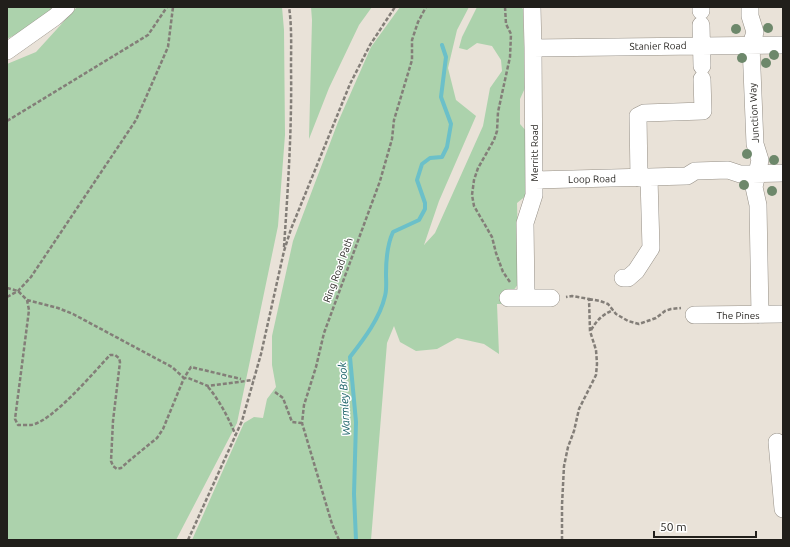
<svg xmlns="http://www.w3.org/2000/svg" width="790" height="547" font-family="Ubuntu,sans-serif">
<rect width="100%" height="100%" fill="#e9e2d8"/>
<!-- green -->
<path fill="#acd2ac" d="M7,7H58L48,17L7,39Z
M77,7H282L284,30L285,135L278,226L237,423L176,540H7V64L36,52Z
M311,7H372L359,25L329,88L309,139L312,20Z
M400,7H469L457,30L448,68L456,100L476,116L439,201L424,245L435,233L483,126L490,88L502,71L501,60L492,46L477,43L467,50L459,48L462,37L477,7H521L523,9L525,88L520,99V124L527,132L528,194L517,203L519,283L503,304H497L499,354L484,344L457,338L437,349L416,351L400,342L394,326L387,343L371,540H192L244,423L254,417L263,418L267,399L276,387L272,365V336L293,241L338,122L371,47Z"/>
<g fill="none" stroke-linecap="round" stroke-linejoin="round">
<!-- stream -->
<path stroke="#6bc0c9" stroke-width="4" d="M356,540L354,494L356,422L350,357C364,339 380,318 385,296C387,289 386,281 386,274C386,259 387,245 393,232L419,220L425,209V203L417,180L422,164L430,158L442,157L447,147L451,124L441,97L446,57L442,45"/>
<defs>
<path id="minor" d="M701,7V11
M750,7V16L755,32L751,45L755,144L760,160L754,187L758,205L760,315
M701,25L702,66
M533,48L783,45
M7,51L55,17L66,7
M639,178L638,116L644,113L703,111L702,79
M535,180L687,176L695,171L728,170L740,174L783,173
M623,278H628L636,271L651,248L649,178
M526,297L525,223L534,195L533,48L532,7
M508,298H551
M694,315L783,314
M777,442L783,509"/>
</defs>
<!-- minor casing -->
<use href="#minor" stroke="#969087" stroke-width="18"/>
<!-- path -->
<path stroke="#837e78" stroke-width="2.5" stroke-dasharray="4 2" stroke-linecap="butt" d="M505,7L506,24L511,34L510,57L498,112L497,131L494,140L478,168L474,180L472,195L474,206L492,237L496,253L503,272L510,282
M7,121L148,35L167,7
M284,247C288,187 292,128 291,68C291,48 292,27 289,7
M7,288L18,291L27,300L29,310L15,419L18,425C22,425 27,425 31,425C52,422 94,372 110,355H115L119,358L120,362L113,421L111,461L113,466L117,469L121,468L130,460L157,438L163,429L184,378H188L208,386L253,380
M7,297L18,291L31,277L136,120L168,47L173,7
M589,299L600,301L608,304L616,314L628,321L639,324L656,318L665,311L671,309L681,308
M27,300L58,308L73,314L172,367L184,378L191,367L241,379
M591,330C597,320 602,315 613,310
M208,387C220,401 229,419 236,436
M275,392L283,398L292,422L302,423
M188,540L242,421L261,354L284,251L291,229L350,84L370,45L395,7
M339,540L332,524L302,423L304,405L316,367L324,333L380,181L392,139L394,120L412,60V40L418,22L426,7
M562,540V505L564,466L568,447L574,431L579,409L596,375L597,364L596,350L590,331L589,299L572,296L566,297"/>
<!-- minor -->
<use href="#minor" stroke="#fff" stroke-width="17"/>
</g>
<!-- trees -->
<g fill="#6d886b">
<circle cx="768" cy="28" r="5"/>
<circle cx="736" cy="29" r="5"/>
<circle cx="774" cy="55" r="5"/>
<circle cx="742" cy="58" r="5"/>
<circle cx="766" cy="63" r="5"/>
<circle cx="747" cy="154" r="5"/>
<circle cx="774" cy="160" r="5"/>
<circle cx="744" cy="185" r="5"/>
<circle cx="772" cy="191" r="5"/>
</g>
<g text-anchor="middle" dominant-baseline="central" stroke-width="3" stroke-linejoin="round" paint-order="stroke">
<!-- street labels -->
<g font-size="10" fill="#211f1b" stroke="#fff">
<text transform="translate(658 46) rotate(-1)">Stanier Road</text>
<text transform="translate(754 113) rotate(-93)">Junction Way</text>
<text transform="translate(534 153) rotate(-90)">Merritt Road</text>
<text transform="translate(592 179) rotate(-1)">Loop Road</text>
<text transform="translate(338 270) rotate(-70)">Ring Road Path</text>
<text x="738" y="315">The Pines</text>
</g>
<!-- water labels -->
<g font-size="11" font-style="italic" fill="#135d63" stroke="#fff">
<text transform="translate(344 399) rotate(-93)">Warmley Brook</text>
</g>
</g>
<!-- border -->
<rect width="790" height="547" fill="none" stroke="#211f1b" stroke-width="16"/>
<!-- scale -->
<path d="M654 531v6h102v-6" fill="none" stroke="#211f1b" stroke-width="2"/>
<text x="660" y="531" font-size="12" fill="#211f1b" stroke="#ffffff" stroke-width="3" paint-order="stroke">50 m</text>
</svg>
